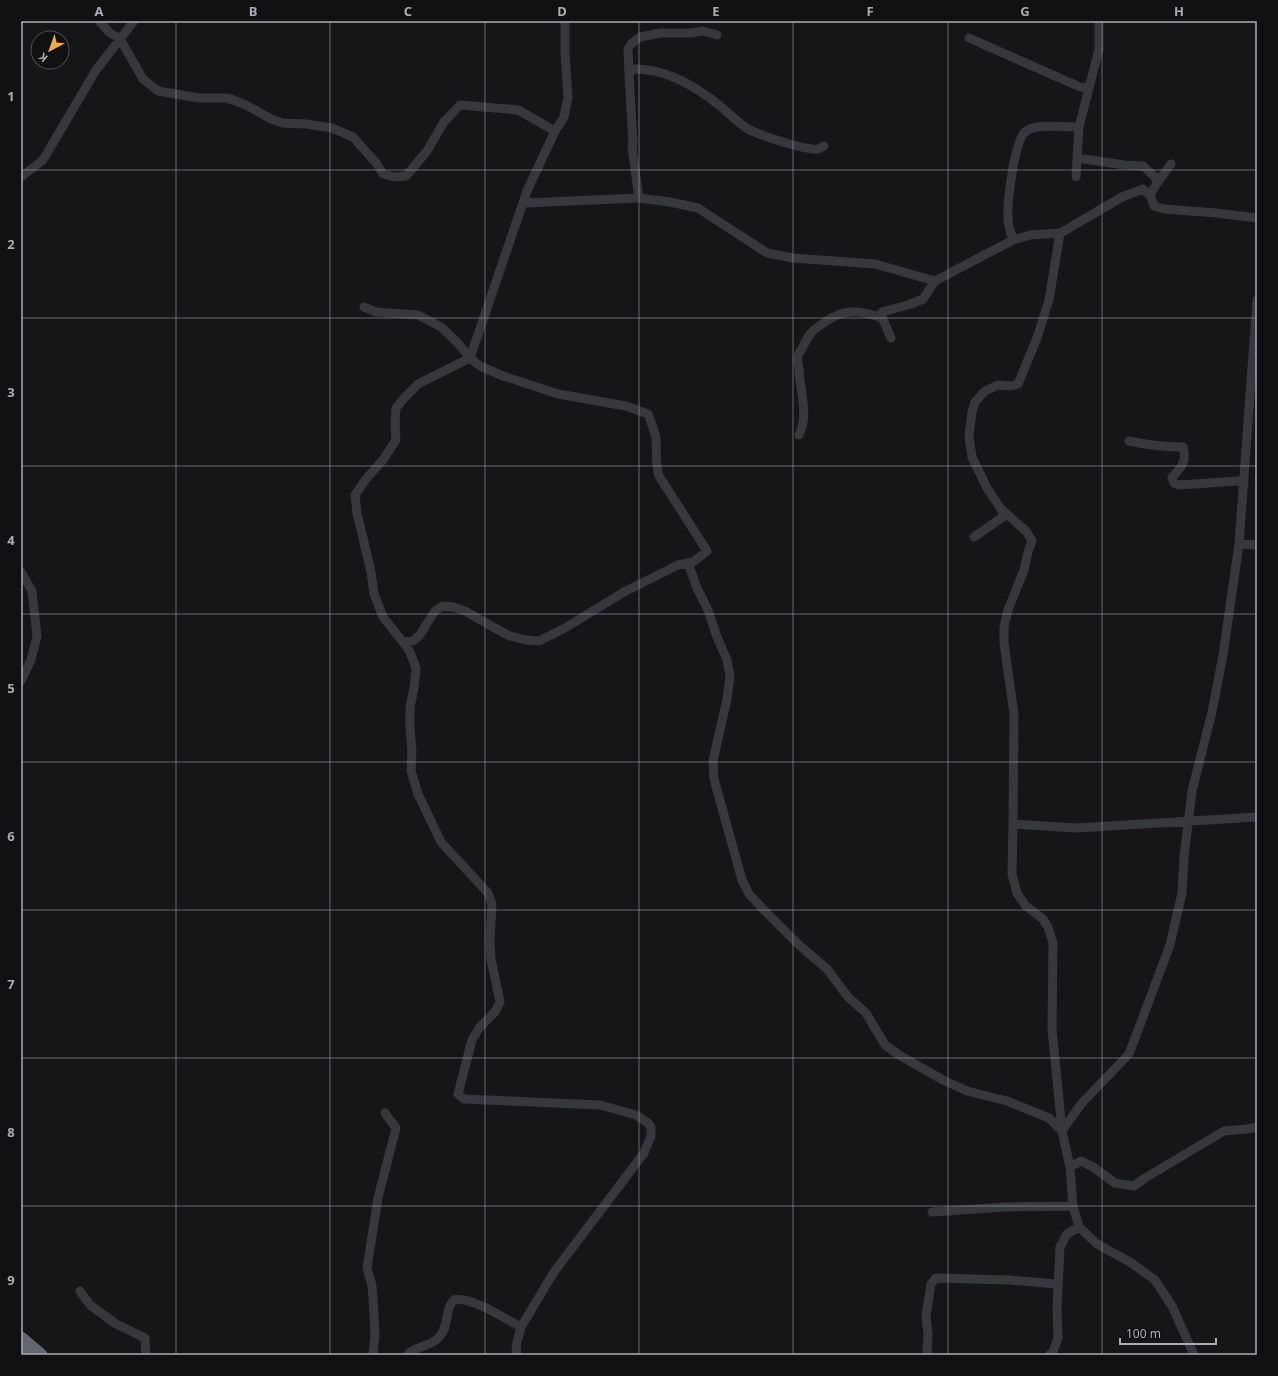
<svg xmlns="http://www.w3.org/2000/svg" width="1278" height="1376" font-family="'Noto Sans',sans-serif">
<rect width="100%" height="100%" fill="#161618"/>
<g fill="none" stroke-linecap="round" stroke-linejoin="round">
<!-- minor -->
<path stroke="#37383d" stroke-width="9" d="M99,21L109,32L120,39L143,79L158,91L199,98H228L246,105L271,119L283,123L306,124L332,128L353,137L377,164L383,174L395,177L406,176L427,151L444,122L460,105L518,110L555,131
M969,38L1080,87L1088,88
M629,74L628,49L631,44L640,37L661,33H691L703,31L717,35
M1077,158L1125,165L1143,166L1155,177L1157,183L1150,195
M21,177L43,160L96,70L134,21
M1076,177L1079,127
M1157,183L1171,164
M639,198L632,148L633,144L629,74C633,67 639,69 647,70C674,73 699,89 720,106C729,113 738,123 748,129C759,135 807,151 818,149C820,149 822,147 824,146
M524,203L639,198L670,202L698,208L767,253L793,258L875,264L935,281
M1060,233L1049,300L1037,338L1018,384L1011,386L998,385L985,391L975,402L972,412L969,435L970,444L972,457L987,488L1001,509L1026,531L1032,541L1028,552L1024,570L1008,610L1004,627V643L1014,714L1013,824L1077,828L1257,817
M1013,240C1011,233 1008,226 1008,219C1007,203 1014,143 1025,132C1033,123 1067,127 1079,127L1099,49V21
M364,307L376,312L418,315L441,327L457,342L470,358L418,384L405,397L396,408L395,424L396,440L383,460L366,479L355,495L357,513L371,572L374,594L383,617L403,642L410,652L416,668L414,688L410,707V729L412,751L411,771L418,794L441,842L488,893L492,904L490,941L491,959L500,1002L495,1012L479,1028L472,1040L458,1094L464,1099L600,1105L636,1115L648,1123L651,1127V1136L644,1153L554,1272L521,1327L516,1346L517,1355
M891,338L881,315L882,312L911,304L923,299L935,281L1013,240L1030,235L1060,233L1064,231L1122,197L1143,189L1150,195L1154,206L1164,209L1216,213L1257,218
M799,435C809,414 800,392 799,369C799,366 797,361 798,357C798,355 800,351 802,349C808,335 812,330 825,322C845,308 860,310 882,318
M1129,441C1147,445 1164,447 1183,447C1187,462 1182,467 1172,477L1174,483L1179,485L1238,481L1244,482
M974,537L1007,514
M1239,544L1257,545
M688,563L697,588L708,610L717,637L727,660L730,676L727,699L713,761L714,779L742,880L749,894L763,909L798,944L827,969L848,997L866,1013L885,1045L899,1055L943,1080L967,1091L1007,1101L1049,1118L1062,1131L1052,1029L1053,943L1048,927L1043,919L1025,905L1017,893L1012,874L1013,824
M21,572L32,591L37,636L31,660L21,681
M403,642L413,641L420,635L434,612L442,606L453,607L465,611L493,627L510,636L526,640L539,641L565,628L624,592L678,565L693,562L707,551L659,476C655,463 657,451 656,438C654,430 651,422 648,414L626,406L558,394L503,376L480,366L470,358L527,191L555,131L564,117L568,97L565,54V21
M1070,1167L1081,1161L1093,1167L1115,1183L1134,1186L1145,1178L1224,1131L1247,1129L1257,1127
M932,1212L1005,1207L1073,1206
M80,1291L90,1305L116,1324L145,1338L146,1355
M373,1355L375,1335L373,1298L372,1286L367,1268L378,1198L396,1128L385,1113
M407,1355C415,1346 431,1347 439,1337C447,1329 446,1318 449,1308C450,1305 452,1302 454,1300C471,1296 505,1319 521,1327
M929,1355L927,1351L928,1334L926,1316L931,1284L936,1278L1009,1280L1057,1284
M1049,1355L1053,1352L1058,1338L1057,1308L1060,1247L1067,1234L1079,1227
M1194,1355L1172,1306L1155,1280L1130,1262L1097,1244L1079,1227L1073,1206L1070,1167L1062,1131L1081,1104L1129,1054L1170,945L1182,893L1184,857L1192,791L1212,712L1223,655L1239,544L1257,300"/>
<!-- highway -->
<path stroke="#63666e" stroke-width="13" d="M21,1338L41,1355
M21,1352L24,1355"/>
</g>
<!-- grid -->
<path fill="none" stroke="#a8adb8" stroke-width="1" stroke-opacity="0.55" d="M176,21V1355M330,21V1355M485,21V1355M639,21V1355M793,21V1355M948,21V1355M1102,21V1355M21,170H1257M21,318H1257M21,466H1257M21,614H1257M21,762H1257M21,910H1257M21,1058H1257M21,1206H1257"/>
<!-- border -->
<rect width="1278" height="1376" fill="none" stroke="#111113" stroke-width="44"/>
<!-- north arrow -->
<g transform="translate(50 50) rotate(221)"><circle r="19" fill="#111113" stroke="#4d4f55"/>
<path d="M0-3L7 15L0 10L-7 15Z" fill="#f2b134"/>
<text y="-6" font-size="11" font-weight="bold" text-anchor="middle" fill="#a8adb8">K</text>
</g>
<!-- scale -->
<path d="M1120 1338v6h96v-6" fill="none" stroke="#a8adb8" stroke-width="2"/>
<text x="1126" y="1338" font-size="12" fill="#a8adb8" stroke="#111113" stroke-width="3" paint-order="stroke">100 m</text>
<rect x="22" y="22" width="1234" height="1332" fill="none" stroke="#a8adb8" stroke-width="1.5"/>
<g font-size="13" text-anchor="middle" font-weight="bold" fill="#a8adb8">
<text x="99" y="16">A</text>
<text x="253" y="16">B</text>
<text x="408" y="16">C</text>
<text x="562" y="16">D</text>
<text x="716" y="16">E</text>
<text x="870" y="16">F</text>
<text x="1025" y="16">G</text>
<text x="1179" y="16">H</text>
<text x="11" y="101">1</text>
<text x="11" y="249">2</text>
<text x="11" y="397">3</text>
<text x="11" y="545">4</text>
<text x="11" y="693">5</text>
<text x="11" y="841">6</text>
<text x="11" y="989">7</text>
<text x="11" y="1137">8</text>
<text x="11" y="1285">9</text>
</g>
</svg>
